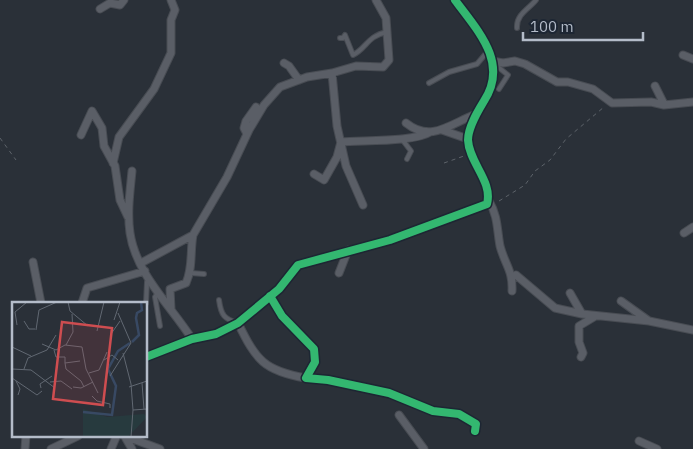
<svg xmlns="http://www.w3.org/2000/svg" width="693" height="449" font-family="'IBM Plex Sans',sans-serif">
<rect width="100%" height="100%" fill="#2a3038"/>
<g fill="none" stroke-linecap="round" stroke-linejoin="round">
<defs>
<path id="service" d="M517,28C516,14 530,8 536,0
M340,38H343L345,35L353,55C367,48 367,36 387,32
M493,63L508,75L499,89
M429,83L449,72L477,64L488,51
M401,138L411,151L407,159
M191,273L204,274
M158,293L155,297L160,326
M219,300C221,315 224,319 238,323
M146,303L147,282L149,279"/>
<path id="minor" d="M100,9L110,3L120,5L124,0
M683,55L693,59
M492,61L503,63L515,61L525,64L557,82H568L593,89L612,103L651,102L664,105L693,102
M284,63L289,66L299,80
M655,86L664,104
M406,123C431,143 450,124 476,114
M442,130L468,139
M247,134L244,128L246,121L256,107
M81,135L92,111L102,128L104,146L115,166L120,200L128,217
M113,163L119,137L154,89L171,53V20L175,10L171,0
M132,171C130,192 127,212 130,233C136,274 171,306 192,339
M314,174L324,180L337,157L341,142C362,140 415,142 430,132
M489,201C498,216 497,230 500,246C505,265 513,270 512,291
M363,205L346,166L337,126L332,73L356,66L383,67L389,60L386,18L376,0
M684,233L693,227
M33,262L41,303
M141,263L193,235L227,177L249,130L264,105L280,87L307,77L332,73
M339,273L348,250
M516,275L555,308L582,314L570,293
M270,296L282,316L314,349L315,362L306,378L328,380L389,393L433,411L459,414L476,424L475,431
M82,303L87,288L145,271
M171,309L170,289L186,283C193,268 190,251 193,235
M582,314L649,321L621,301
M649,321L693,330
M238,323C256,360 264,371 306,378
M146,357L192,339L216,334L238,323L279,289L298,265L390,240L487,204C493,181 469,163 468,140C468,127 478,111 484,101C509,63 478,31 455,0
M581,357L583,353L579,342V326L594,317
M399,415L424,449
M122,435L160,449
M125,437L132,449
M639,441L657,449
M25,449L26,435
M51,449L78,436
M111,449L117,435"/>
</defs>
<!-- service casing -->
<use href="#service" stroke="#484c53" stroke-width="6"/>
<!-- minor casing -->
<use href="#minor" stroke="#484c53" stroke-width="9"/>
<!-- path -->
<path stroke="#5d636a" stroke-width="1" stroke-dasharray="4 4" stroke-linecap="butt" d="M0,138L16,160
M444,163L464,156
M499,201L525,185L535,171L550,160L566,139L604,107"/>
<!-- service -->
<use href="#service" stroke="#5a5e66" stroke-width="4"/>
<!-- minor -->
<use href="#minor" stroke="#5a5e66" stroke-width="7"/>
<defs>
<path id="cycleway" d="M270,296L282,316L314,349L315,362L306,378L328,380L389,393L433,411L459,414L476,424L475,431
M146,357L192,339L216,334L238,323L279,289L298,265L390,240L487,204C493,181 469,163 468,140C468,127 478,111 484,101C509,63 478,31 455,0"/>
</defs>
<!-- cycleway casing -->
<use href="#cycleway" stroke="#1d2633" stroke-width="11"/>
<!-- cycleway -->
<use href="#cycleway" stroke="#33b770" stroke-width="8"/>
</g>
<!-- overview -->
<g transform="translate(12 302)">
<rect width="135" height="135" fill="#2a3038"/>
<path d="M71,107L95,115L132,112L135,115L116,135H71Z" fill="#273a3e"/>
<path fill="none" stroke="#384963" stroke-width="2.5" d="M120,40L127,33L124,16L125,11L130,8L129,0M71,110L100,113L104,84L96,67L106,49L118,41"/>
<path fill="none" stroke="#616872" stroke-width="1" d="M56,0L58,9L76,24M102,18L108,0M12,19L17,27H23M5,23L3,10L15,0M24,28L27,8L45,0M85,29L92,0M99,32L108,19M30,42L44,48L53,43L70,45L74,67L86,91M54,43L61,30L60,12M0,45L19,54M42,48L44,55H53V61L68,59M111,51L119,82L121,108L135,107M92,58L100,53L106,58M53,61L54,67L69,79L72,85M0,67L19,68L43,86M12,67L16,56L35,48L44,33M77,71L87,68L95,50M98,74L119,41L106,11M0,76L25,93L30,89M4,79L8,87L6,93M38,80L49,79L60,87M130,81L132,107M61,85L69,86L81,80M117,85L135,79M29,86L28,82L40,74M80,94L85,99L98,102V106M119,135L121,108"/>
<path fill="#ce4d50" fill-opacity="0.15" stroke="#ce4d50" stroke-width="2.5" d="M50,20L100,26L91,103L41,97Z"/>
<rect width="135" height="135" fill="none" stroke="#b4bcc9" stroke-width="2.5"/>
</g>
<!-- scale -->
<path d="M523 32v8h120v-8" fill="none" stroke="#b4bcc9" stroke-width="2.5"/>
<text x="530" y="32" font-size="15" fill="#b4bcc9" stroke="#1d2633" stroke-width="4" paint-order="stroke">100 m</text>
</svg>
